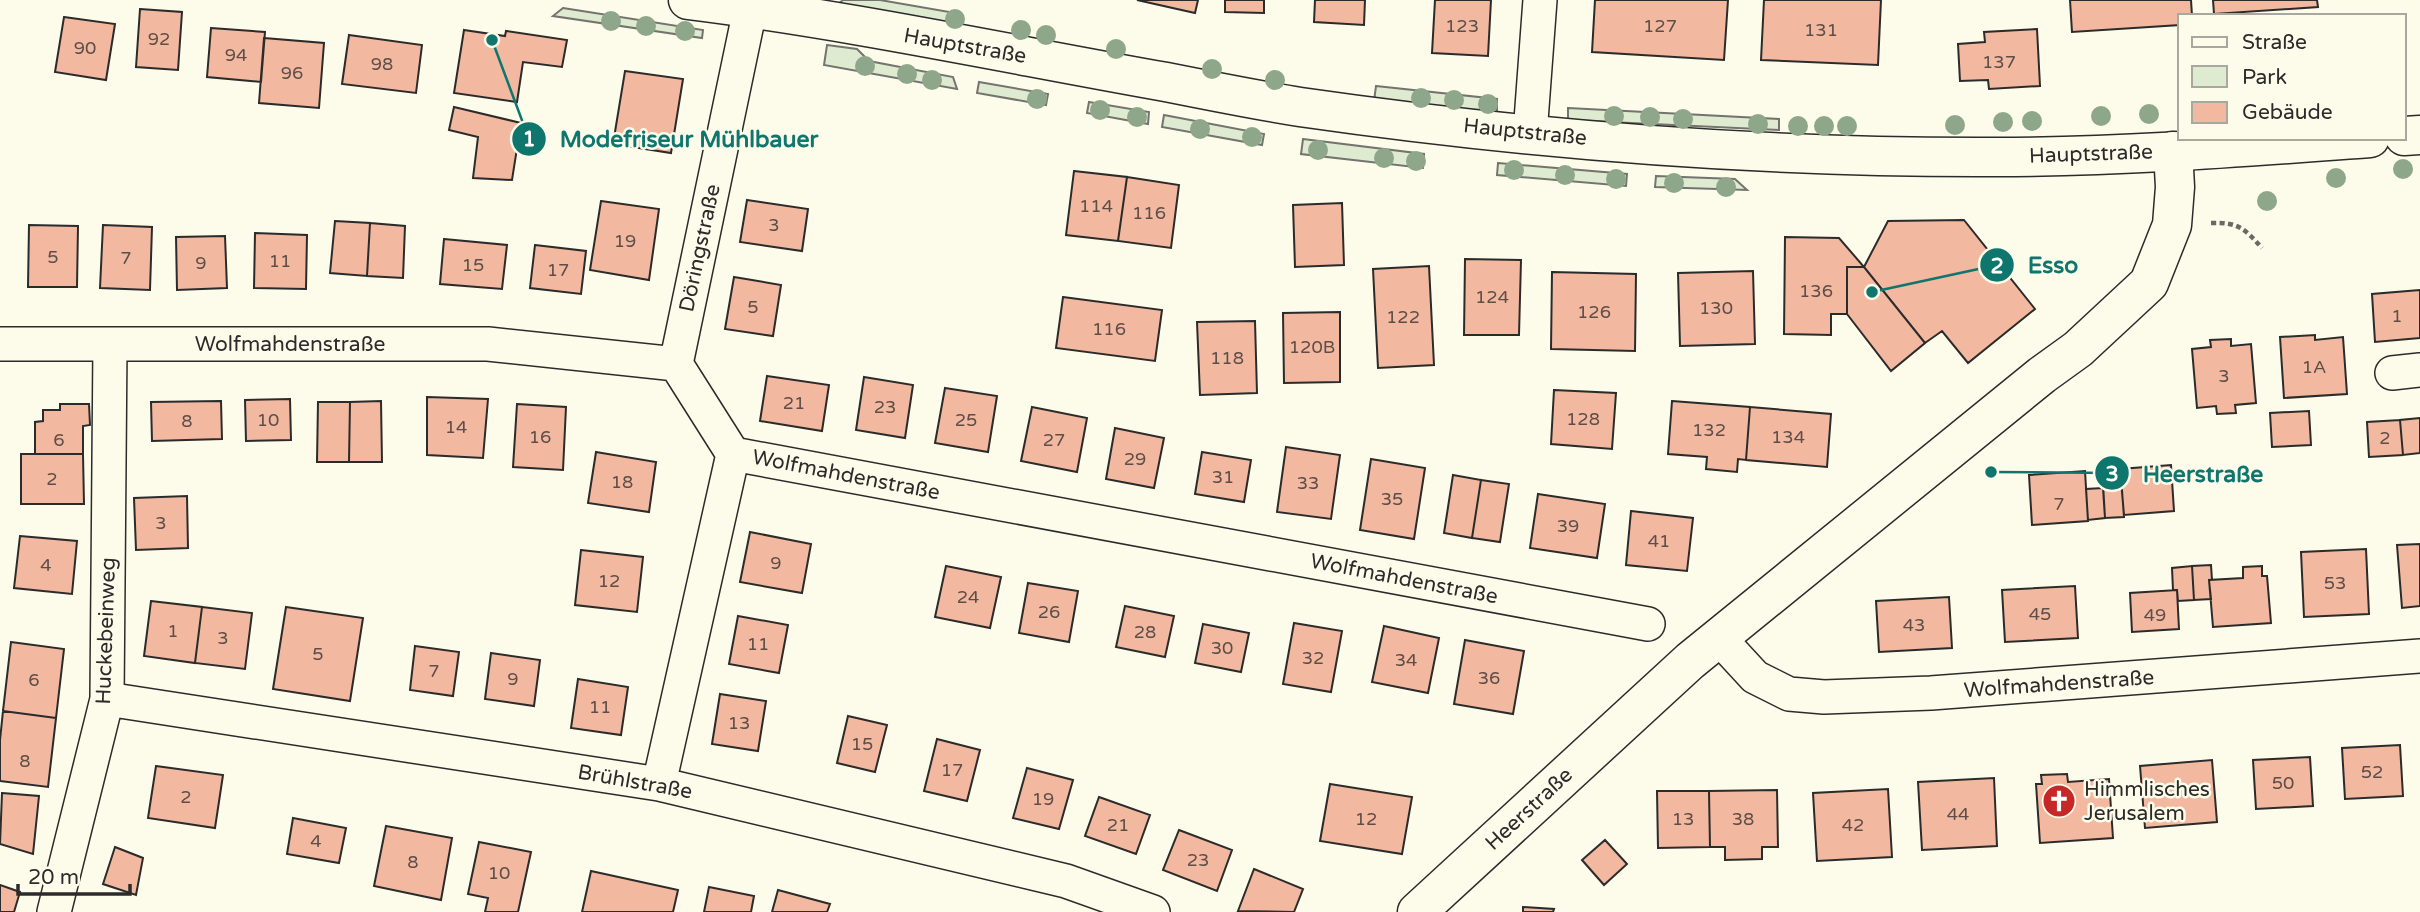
<svg xmlns="http://www.w3.org/2000/svg" width="2420" height="912" font-family="'Varela Round',sans-serif">
<rect width="100%" height="100%" fill="#fdfbea"/>
<!-- green -->
<path fill="#deebd1" stroke="#74746e" stroke-width="2" d="M843,0H880L961,14L958,26L838,4Z
M563,8L703,30L702,38L553,16Z
M827,45L857,49L869,61L953,77L957,89L824,65Z
M979,82L1048,94L1046,105L977,93Z
M1376,86L1497,99V112L1374,101Z
M1089,102L1149,112L1148,124L1087,113Z
M1568,108L1779,119V130L1568,120Z
M1164,115L1264,134L1262,145L1162,127Z
M1303,139L1424,154L1423,168L1301,154Z
M1498,163L1627,174L1626,186L1497,175Z
M1656,176L1735,179L1747,190L1655,187Z"/>
<!-- building -->
<path fill="#f2b8a0" stroke="#2b2b2b" stroke-width="2" d="M1137,0H1198L1195,13Z
M1225,0H1264V13L1225,12Z
M1315,0H1365L1364,25L1314,22Z
M1435,0H1491L1488,56L1432,53Z
M1595,0H1728L1724,60L1592,52Z
M1764,0H1881L1878,65L1761,60Z
M2070,0H2191L2192,16H2180V25L2072,32Z
M2213,0H2317L2318,7L2214,14Z
M140,9L182,12L178,70L136,67Z
M64,17L115,24L106,80L55,72Z
M211,28L265,32L261,82L207,77Z
M2037,29L2040,86L1989,89L1988,80L1960,81L1958,44L1985,42L1984,32Z
M464,30L505,36L506,31L567,40L562,67L523,62L517,102L454,93Z
M349,35L422,45L416,93L342,84Z
M264,38L324,43L319,108L259,103Z
M625,71L683,79L671,153L613,144Z
M454,107L521,123L512,180L473,178L478,137L449,130Z
M1074,171L1127,177L1118,241L1066,235Z
M1127,177L1179,185L1171,248L1118,241Z
M747,200L808,209L802,251L740,242Z
M601,201L659,209L649,280L590,270Z
M1342,203L1344,265L1295,267L1293,205Z
M1964,220L2035,309L1968,363L1942,331L1925,343L1864,267L1888,221Z
M335,221L370,223L367,276L330,273Z
M370,223L405,226L403,278L367,276Z
M29,225L78,226L77,287H28Z
M103,225L152,227L150,290L100,288Z
M255,233L307,235L306,289L254,288Z
M225,236L227,288L177,290L176,237Z
M1785,237L1839,238L1864,267H1847V314H1831V335L1784,334Z
M444,239L507,245L502,289L440,284Z
M535,245L586,251L581,294L530,288Z
M1465,259L1521,260L1519,335H1464Z
M1429,266L1434,365L1378,368L1373,269Z
M1847,267H1864L1925,343L1891,371L1847,314Z
M1753,271L1755,344L1680,346L1678,273Z
M1552,272L1636,274L1635,351L1551,349Z
M734,277L781,285L773,336L725,329Z
M2420,290V338L2375,342L2372,294Z
M1063,297L1162,310L1155,361L1056,348Z
M1340,312V382L1284,383L1283,313Z
M1255,321L1257,393L1200,395L1197,322Z
M2315,335V340L2343,337L2347,394L2284,398L2280,337Z
M2231,339V346L2251,344L2256,403L2235,405L2236,413L2217,414L2216,406L2197,408L2192,349L2211,347L2210,340Z
M767,376L829,385L822,431L760,421Z
M864,377L913,385L905,438L856,430Z
M945,388L997,396L988,452L935,443Z
M1554,390L1616,393L1612,449L1551,444Z
M427,397L488,399L483,458L427,455Z
M290,399L291,440L246,441L245,400Z
M221,401L222,439L152,441L151,402Z
M381,401L382,462H349L350,402Z
M1672,401L1750,407L1746,460L1738,459L1737,472L1706,469L1707,457L1668,454Z
M318,402H350L349,462H317Z
M60,404H89L90,425L83,426V454H35V422L43,421V410H60Z
M517,404L566,407L563,470L513,467Z
M1032,407L1087,418L1077,472L1021,461Z
M1750,407L1831,414L1827,467L1746,460Z
M2309,411L2311,445L2272,447L2270,413Z
M2420,418V453L2403,455L2400,420Z
M2400,420L2403,455L2369,457L2367,422Z
M1115,428L1164,438L1154,488L1106,479Z
M1286,447L1340,455L1331,519L1277,512Z
M596,452L656,462L649,512L588,503Z
M1202,452L1251,460L1244,502L1195,494Z
M21,454H83L84,504H21Z
M1371,459L1425,468L1414,539L1360,530Z
M2120,464L2124,517L2105,518L2102,466Z
M2171,465L2174,511L2124,515L2120,469Z
M2085,471L2088,521L2032,525L2029,475Z
M1453,475L1481,480L1472,538L1444,533Z
M1481,480L1509,484L1500,542L1472,538Z
M2103,488L2105,518L2088,520L2086,489Z
M1538,494L1605,504L1597,558L1530,548Z
M187,496L188,548L136,550L134,498Z
M1631,511L1693,518L1687,571L1626,565Z
M750,532L811,544L802,593L740,582Z
M20,536L77,541L72,594L14,588Z
M2420,544V606L2402,608L2397,545Z
M2366,549L2369,614L2304,617L2301,552Z
M581,550L643,557L637,612L575,605Z
M2211,565L2212,580H2209L2211,599L2194,600L2192,566Z
M946,566L1001,577L990,628L935,617Z
M2192,566L2194,600L2178,601L2177,590H2173L2172,568Z
M2262,566V576H2267L2271,623L2213,627L2209,580L2243,578V567Z
M1028,583L1078,591L1069,642L1019,633Z
M2075,586L2078,638L2005,642L2002,590Z
M2177,590L2179,629L2132,632L2130,593Z
M1949,597L1952,648L1879,652L1876,601Z
M151,601L202,607L195,663L144,656Z
M1125,606L1174,616L1165,657L1116,647Z
M202,607L252,613L245,669L195,663Z
M286,607L363,618L350,701L273,689Z
M738,616L788,625L779,673L729,664Z
M1294,623L1342,631L1331,692L1283,684Z
M1203,624L1249,633L1241,672L1195,663Z
M1384,626L1439,638L1428,693L1372,682Z
M1465,640L1524,651L1513,714L1454,704Z
M11,642L64,649L56,718L3,711Z
M415,646L459,652L453,696L410,690Z
M491,653L540,660L534,706L485,699Z
M578,679L628,687L621,735L571,728Z
M720,694L766,701L758,751L712,744Z
M3,711L56,718L48,787L0,781V740Z
M848,716L887,725L875,772L837,763Z
M937,739L980,750L967,801L924,791Z
M2400,745L2403,796L2345,799L2342,748Z
M2310,757L2313,806L2256,809L2253,760Z
M2212,760L2217,822L2145,828L2140,766Z
M156,766L223,775L215,828L148,818Z
M1027,768L1073,780L1059,829L1013,818Z
M2067,774L2068,782L2109,779L2113,838L2040,843L2036,784H2042L2041,775Z
M1994,778L1997,846L1922,850L1918,782Z
M1330,784L1412,797L1402,854L1320,841Z
M1888,789L1892,857L1817,861L1813,793Z
M1777,790L1778,847H1762V859L1725,860V847H1710L1709,791Z
M1657,791H1709L1710,847L1658,848Z
M2,793L39,796L33,854L0,844Z
M1099,797L1150,815L1136,854L1085,836Z
M293,818L346,828L339,863L287,854Z
M386,826L452,838L441,900L374,886Z
M1179,830L1232,850L1217,891L1163,870Z
M1605,840L1627,864L1604,885L1582,860Z
M479,842L531,852L518,912H485L488,898L468,894Z
M115,847L143,858L136,895L103,884Z
M1254,869L1303,889L1294,912L1238,911Z
M591,871L678,890L673,912H582Z
M0,885L20,892L14,912H0Z
M709,887L754,896L751,912H704Z
M778,890L830,904L827,912H772Z
M1523,907L1554,909L1553,912H1523Z"/>
<g fill="none" stroke-linecap="round" stroke-linejoin="round">
<defs>
<path id="minor" d="M1530,134L1540,0
M0,344H488L676,364L733,454L1648,624
M676,364L752,0
M2392,373L2420,370
M1719,638L1755,677L1789,694L1824,697L1931,693L2420,656
M107,699L659,784L1066,881L1153,912
M659,784L733,454
M54,912L107,699L110,344"/>
<path id="tertiary" d="M1417,912L1690,661L2042,375L2078,349L2149,283L2172,225L2175,187L2173,151"/>
<path id="secondary" d="M688,0C849,20 1008,54 1166,82C1211,91 1256,100 1300,107C1530,140 1764,158 1996,157C2121,157 2246,147 2370,138
M2404,136L2420,135"/>
</defs>
<!-- minor casing -->
<use href="#minor" stroke="#2b2b2b" stroke-width="36"/>
<!-- tertiary casing -->
<use href="#tertiary" stroke="#2b2b2b" stroke-width="41"/>
<!-- secondary casing -->
<use href="#secondary" stroke="#2b2b2b" stroke-width="41"/>
<!-- path -->
<path stroke="#6a6964" stroke-width="4.5" stroke-dasharray="5 3.5" stroke-linecap="butt" d="M2211,223C2238,222 2244,228 2262,248"/>
<!-- minor -->
<use href="#minor" stroke="#fdfbea" stroke-width="33"/>
<!-- tertiary -->
<use href="#tertiary" stroke="#fdfbea" stroke-width="38"/>
<!-- secondary -->
<use href="#secondary" stroke="#fdfbea" stroke-width="38"/>
</g>
<!-- trees -->
<g fill="#8ea78a">
<circle cx="955" cy="19" r="10"/>
<circle cx="611" cy="21" r="10"/>
<circle cx="646" cy="26" r="10"/>
<circle cx="1021" cy="30" r="10"/>
<circle cx="685" cy="31" r="10"/>
<circle cx="1046" cy="35" r="10"/>
<circle cx="1116" cy="49" r="10"/>
<circle cx="865" cy="66" r="10"/>
<circle cx="1212" cy="69" r="10"/>
<circle cx="907" cy="74" r="10"/>
<circle cx="932" cy="80" r="10"/>
<circle cx="1275" cy="80" r="10"/>
<circle cx="1421" cy="98" r="10"/>
<circle cx="1037" cy="99" r="10"/>
<circle cx="1454" cy="100" r="10"/>
<circle cx="1488" cy="104" r="10"/>
<circle cx="1100" cy="110" r="10"/>
<circle cx="2149" cy="114" r="10"/>
<circle cx="1614" cy="116" r="10"/>
<circle cx="2101" cy="116" r="10"/>
<circle cx="1137" cy="117" r="10"/>
<circle cx="1650" cy="117" r="10"/>
<circle cx="1683" cy="119" r="10"/>
<circle cx="2032" cy="121" r="10"/>
<circle cx="2003" cy="122" r="10"/>
<circle cx="1758" cy="124" r="10"/>
<circle cx="1955" cy="125" r="10"/>
<circle cx="1798" cy="126" r="10"/>
<circle cx="1824" cy="126" r="10"/>
<circle cx="1847" cy="126" r="10"/>
<circle cx="1200" cy="129" r="10"/>
<circle cx="1252" cy="137" r="10"/>
<circle cx="1318" cy="150" r="10"/>
<circle cx="1384" cy="158" r="10"/>
<circle cx="1416" cy="161" r="10"/>
<circle cx="2403" cy="169" r="10"/>
<circle cx="1514" cy="170" r="10"/>
<circle cx="1565" cy="175" r="10"/>
<circle cx="2336" cy="178" r="10"/>
<circle cx="1616" cy="179" r="10"/>
<circle cx="1674" cy="183" r="10"/>
<circle cx="1726" cy="187" r="10"/>
<circle cx="2267" cy="201" r="10"/>
</g>
<!-- icons -->
<defs>
<symbol id="church-disc" viewBox="-11 -11 22 22"><circle r="9.5" fill="#c62828" stroke="#fdfbea"/><path d="M-1.2-6h2.4v3.5h3.3v2.4h-3.3V6h-2.4V-.1h-3.3v-2.4h3.3Z" fill="#fff"/></symbol>
</defs>
<g fill-rule="evenodd">
<use href="#church-disc" x="2040" y="782" width="38" height="38"/>
</g>
<g text-anchor="middle" dominant-baseline="central" stroke-width="5" stroke-linejoin="round" paint-order="stroke">
<!-- number labels -->
<g font-size="18" fill="#5d4e48">
<text x="1462" y="26">123</text>
<text x="1660" y="26">127</text>
<text x="1821" y="30">131</text>
<text x="159" y="39">92</text>
<text x="85" y="48">90</text>
<text x="236" y="55">94</text>
<text x="1999" y="62">137</text>
<text x="382" y="64">98</text>
<text x="292" y="73">96</text>
<text x="1096" y="206">114</text>
<text x="1149" y="213">116</text>
<text x="774" y="225">3</text>
<text x="625" y="241">19</text>
<text x="53" y="257">5</text>
<text x="126" y="258">7</text>
<text x="280" y="261">11</text>
<text x="201" y="263">9</text>
<text x="473" y="265">15</text>
<text x="558" y="270">17</text>
<text x="1816" y="291">136</text>
<text x="1492" y="297">124</text>
<text x="753" y="307">5</text>
<text x="1716" y="308">130</text>
<text x="1594" y="312">126</text>
<text x="2397" y="316">1</text>
<text x="1403" y="317">122</text>
<text x="1109" y="329">116</text>
<text x="1312" y="347">120B</text>
<text x="1227" y="358">118</text>
<text x="2314" y="367">1A</text>
<text x="2224" y="376">3</text>
<text x="794" y="403">21</text>
<text x="885" y="407">23</text>
<text x="1583" y="419">128</text>
<text x="268" y="420">10</text>
<text x="966" y="420">25</text>
<text x="187" y="421">8</text>
<text x="456" y="427">14</text>
<text x="1709" y="430">132</text>
<text x="540" y="437">16</text>
<text x="1788" y="437">134</text>
<text x="2385" y="438">2</text>
<text x="59" y="440">6</text>
<text x="1054" y="440">27</text>
<text x="1135" y="459">29</text>
<text x="1223" y="477">31</text>
<text x="52" y="479">2</text>
<text x="622" y="482">18</text>
<text x="1308" y="483">33</text>
<text x="1392" y="499">35</text>
<text x="2059" y="504">7</text>
<text x="161" y="523">3</text>
<text x="1568" y="526">39</text>
<text x="1659" y="541">41</text>
<text x="776" y="563">9</text>
<text x="46" y="565">4</text>
<text x="609" y="581">12</text>
<text x="2335" y="583">53</text>
<text x="968" y="597">24</text>
<text x="1049" y="612">26</text>
<text x="2040" y="614">45</text>
<text x="2155" y="615">49</text>
<text x="1914" y="625">43</text>
<text x="173" y="631">1</text>
<text x="1145" y="632">28</text>
<text x="223" y="638">3</text>
<text x="758" y="644">11</text>
<text x="1222" y="648">30</text>
<text x="318" y="654">5</text>
<text x="1313" y="658">32</text>
<text x="1406" y="660">34</text>
<text x="434" y="671">7</text>
<text x="1489" y="678">36</text>
<text x="513" y="679">9</text>
<text x="34" y="680">6</text>
<text x="600" y="707">11</text>
<text x="739" y="723">13</text>
<text x="862" y="744">15</text>
<text x="25" y="761">8</text>
<text x="952" y="770">17</text>
<text x="2372" y="772">52</text>
<text x="2283" y="783">50</text>
<text x="186" y="797">2</text>
<text x="1043" y="799">19</text>
<text x="1958" y="814">44</text>
<text x="1366" y="819">12</text>
<text x="1683" y="819">13</text>
<text x="1743" y="819">38</text>
<text x="1118" y="825">21</text>
<text x="1853" y="825">42</text>
<text x="316" y="841">4</text>
<text x="1198" y="860">23</text>
<text x="413" y="862">8</text>
<text x="499" y="873">10</text>
</g>
<!-- street labels -->
<g font-size="21" fill="#2b2b2b" stroke="#fdfbea">
<text transform="translate(965 46) rotate(10)">Hauptstraße</text>
<text transform="translate(1525 132) rotate(6)">Hauptstraße</text>
<text transform="translate(2091 154) rotate(-2)">Hauptstraße</text>
<text transform="translate(700 248) rotate(-78)">Döringstraße</text>
<text x="290" y="344">Wolfmahdenstraße</text>
<text transform="translate(846 475) rotate(11)">Wolfmahdenstraße</text>
<text transform="translate(1404 579) rotate(11)">Wolfmahdenstraße</text>
<text transform="translate(106 631) rotate(-88)">Huckebeinweg</text>
<text transform="translate(2059 684) rotate(-4)">Wolfmahdenstraße</text>
<text transform="translate(635 782) rotate(10)">Brühlstraße</text>
<text transform="translate(1529 809) rotate(-43)">Heerstraße</text>
</g>
<!-- poi labels -->
<g font-size="21" fill="#2b2b2b" stroke="#fdfbea" text-anchor="start">
<text x="2084" y="789">Himmlisches<tspan x="2084" dy="24">Jerusalem</tspan></text>
</g>
</g>
<!-- callouts -->
<path fill="none" stroke="#0f766e" stroke-width="2.5" d="M492 40L529 139M1872 292L1997 265M1991 472L2112 473"/>
<g fill="#0f766e" stroke="#fdfbea" stroke-width="2.5">
<circle cx="492" cy="40" r="7"/>
<circle cx="1872" cy="292" r="7"/>
<circle cx="1991" cy="472" r="7"/>
<circle cx="529" cy="139" r="18"/>
<circle cx="1997" cy="265" r="18"/>
<circle cx="2112" cy="473" r="18"/>
</g>
<g font-size="21" text-anchor="middle" font-weight="bold" fill="#fff">
<text x="529" y="146">1</text>
<text x="1997" y="273">2</text>
<text x="2112" y="481">3</text>
</g>
<g font-size="23" text-anchor="middle" font-weight="bold" fill="#0f766e" stroke="#fdfbea" stroke-width="5" stroke-linejoin="round" paint-order="stroke">
<text x="689" y="147">Modefriseur Mühlbauer</text>
<text x="2053" y="273">Esso</text>
<text x="2203" y="482">Heerstraße</text>
</g>
<!-- legend -->
<rect x="2178" y="14" width="228" height="126" fill="#fdfbea" stroke="#a9a89e" stroke-width="2"/>
<rect x="2192" y="37" width="35" height="10" fill="#fdfbea" stroke="#a9a89e" stroke-width="2"/>
<text x="2242" y="49" font-size="21" fill="#2b2b2b">Straße</text>
<rect x="2192" y="66" width="35" height="21" fill="#deebd1" stroke="#a9a89e" stroke-width="2"/>
<text x="2242" y="84" font-size="21" fill="#2b2b2b">Park</text>
<rect x="2192" y="102" width="35" height="21" fill="#f2b8a0" stroke="#a9a89e" stroke-width="2"/>
<text x="2242" y="119" font-size="21" fill="#2b2b2b">Gebäude</text>
<!-- scale -->
<path d="M18 884v10h112v-10" fill="none" stroke="#2b2b2b" stroke-width="3.5"/>
<text x="28" y="884" font-size="21" fill="#2b2b2b" stroke="#fdfbea" stroke-width="5" paint-order="stroke">20 m</text>
</svg>
